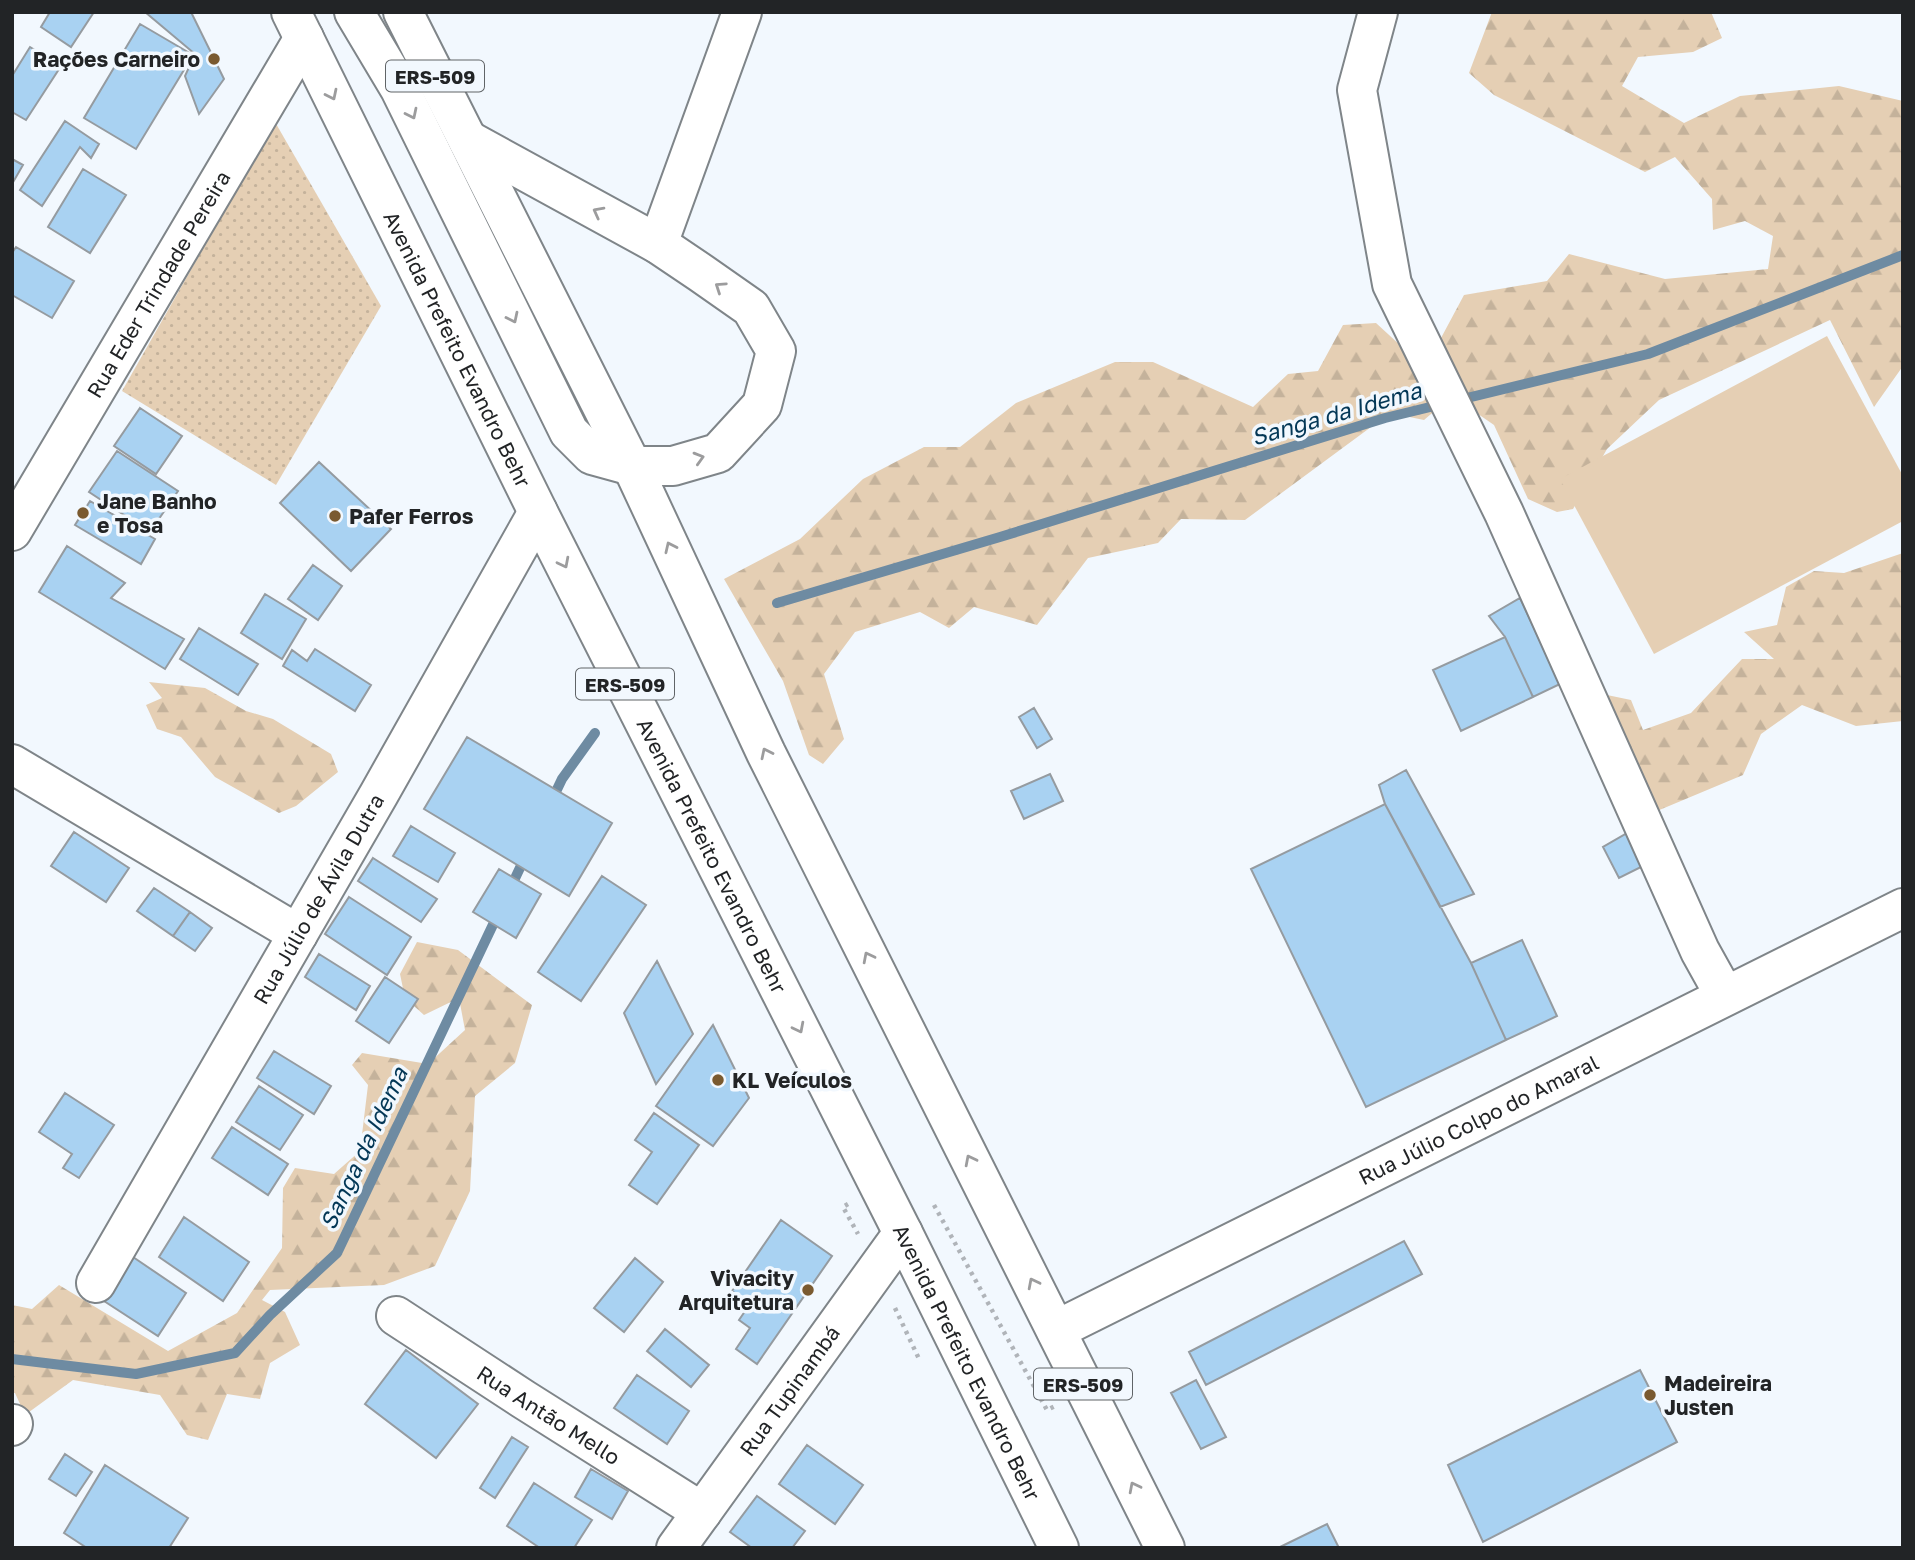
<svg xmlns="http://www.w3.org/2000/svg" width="1915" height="1560" font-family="'Golos Text',sans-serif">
<defs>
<pattern id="grass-dots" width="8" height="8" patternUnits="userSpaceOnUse" patternTransform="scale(1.75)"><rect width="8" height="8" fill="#e5cfb4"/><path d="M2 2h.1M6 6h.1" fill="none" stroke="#c4b29b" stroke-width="1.8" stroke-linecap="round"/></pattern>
<pattern id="forest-firs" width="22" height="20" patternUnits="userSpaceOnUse" patternTransform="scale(1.75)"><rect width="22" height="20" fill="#e5cfb4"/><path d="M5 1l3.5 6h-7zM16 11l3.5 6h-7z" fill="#c4b29b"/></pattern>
</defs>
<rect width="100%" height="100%" fill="#f2f8fe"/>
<!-- grass -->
<path fill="url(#grass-dots)" d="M275,122L381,306L276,485L122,391Z"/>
<!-- forest -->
<path fill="url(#forest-firs)" d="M1492,12H1711L1722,38L1693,52L1638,57L1622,86L1684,123L1740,96L1839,86L1903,101V366L1874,407L1830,320L1659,400L1607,449L1573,509L1557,512L1528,499L1494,425L1452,396L1424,420L1390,413L1245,520L1181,519L1158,543L1088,558L1037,625L974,607L949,628L920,612L855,632L824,674L844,739L823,764L809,755L783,681L724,579L800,539L863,479L924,447H960L1016,403L1115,362H1153L1253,407L1288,374L1318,371L1343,325L1376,323L1413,357L1441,338L1464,295L1547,281L1569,254L1665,279L1768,269L1773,236L1745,221L1713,230L1712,199L1675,157L1645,172L1494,95L1469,73Z
M1903,553V721L1856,726L1802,705L1761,734L1743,775L1657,811L1642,801L1645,777L1623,766L1607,695L1631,700L1643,730L1691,713L1742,659H1774L1744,632L1777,625L1786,587L1814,571L1844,573Z
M149,682L205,688L246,711L273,719L331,754L338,772L296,806L279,813L215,777L181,737L157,729L146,705L162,698Z
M417,942L458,950L532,1005L515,1063L475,1096L470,1191L435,1266L384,1285L270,1290L262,1300L285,1312L300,1345L270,1363L260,1399L227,1394L208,1440L187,1435L160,1395L73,1380L25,1415L15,1393H12V1305L32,1309L59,1285L168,1351L237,1313L282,1248L283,1188L295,1168L334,1174L360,1151L368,1085L352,1065L362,1053L428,1064L465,1030L459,998L424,1015L405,998L400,974Z"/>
<!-- pitch -->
<path fill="#e5cfb4" d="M1827,336L1903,476V521L1654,654L1560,479Z"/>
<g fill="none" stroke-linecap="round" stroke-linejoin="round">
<!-- stream -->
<path stroke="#6e8ba2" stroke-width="10" d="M777,603L1000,537L1385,418L1648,354L1903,255
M551,802L562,779L595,733
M509,891L526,855
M12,1359L136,1374L235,1353L270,1315L337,1253L499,912"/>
</g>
<!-- building -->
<path fill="#a9d2f2" stroke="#959ba0" stroke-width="2" d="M50,12H94L71,47L41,27Z
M145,12H191L224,79L199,114L185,76L195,54Z
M140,24L193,55L136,149L84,118Z
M30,47L61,66L26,120L12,112V76Z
M65,121L99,144L91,158L80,147L42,206L20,190Z
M12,159L23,165L12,184Z
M83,169L126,195L90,253L48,227Z
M16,247L74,281L52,318L12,295V253Z
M140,408L182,436L156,474L114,446Z
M117,451L178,491L150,532L89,492Z
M319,462L391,529L351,571L280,503Z
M90,501L155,539L141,564L75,525Z
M67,546L125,583L111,598L184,639L165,669L39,592Z
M313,565L342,586L318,620L288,599Z
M265,594L306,619L282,659L241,633Z
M1520,598L1560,684L1533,697L1505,637L1489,616Z
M199,628L258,664L238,695L180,659Z
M1505,637L1533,697L1461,731L1433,670Z
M315,649L371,685L355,711L283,666L292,650L307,661Z
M1034,708L1052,739L1037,748L1019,717Z
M467,737L612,823L569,896L424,809Z
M1406,770L1474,894L1440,907L1385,804L1379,785Z
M1050,774L1063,801L1024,819L1011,791Z
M1385,804L1471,963L1506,1040L1366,1107L1251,869Z
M411,826L455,853L438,882L393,856Z
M74,832L129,868L106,902L51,866Z
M1629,832L1645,865L1619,878L1603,847Z
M373,858L437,899L421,922L358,881Z
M499,869L541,894L516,938L473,912Z
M602,876L646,905L581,1001L538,972Z
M154,888L190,912L173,936L137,911Z
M349,897L411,937L387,975L325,934Z
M190,912L212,928L195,951L173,936Z
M1522,940L1557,1016L1506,1040L1471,963Z
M319,954L370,986L356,1010L305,977Z
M657,961L693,1034L656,1084L624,1013Z
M385,977L418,999L389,1043L356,1021Z
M713,1025L749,1098L713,1146L656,1106Z
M274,1051L331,1086L314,1114L257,1078Z
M259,1086L303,1115L280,1150L236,1122Z
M65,1093L114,1125L79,1178L63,1168L72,1154L39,1132Z
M654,1113L699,1145L657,1204L629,1185L652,1152L635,1140Z
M232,1127L288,1164L268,1195L212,1158Z
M184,1217L249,1262L223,1301L159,1257Z
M781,1220L832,1256L757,1364L736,1349L750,1328L739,1320L750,1304L732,1291Z
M1404,1241L1422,1274L1206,1385L1189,1352Z
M133,1257L186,1293L158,1336L104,1301Z
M635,1258L663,1282L624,1332L594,1308Z
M665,1329L709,1365L691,1387L647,1351Z
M406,1350L478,1404L436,1458L365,1404Z
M1640,1370L1677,1442L1483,1542L1448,1465Z
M637,1375L689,1411L667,1444L614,1408Z
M1196,1380L1226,1437L1201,1449L1171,1393Z
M512,1437L528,1447L495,1498L480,1488Z
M807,1445L863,1485L835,1524L779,1484Z
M65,1454L92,1472L76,1496L49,1479Z
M105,1465L188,1518L169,1548H87L64,1533Z
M591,1469L628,1491L612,1519L575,1497Z
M534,1483L592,1520L574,1548H540L507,1526Z
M757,1496L805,1531L792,1548H752L730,1532Z
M1327,1524L1339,1548H1278Z"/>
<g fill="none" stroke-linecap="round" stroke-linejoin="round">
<defs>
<g id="minor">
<path d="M1378,12L1357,90L1392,284L1504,513L1700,951L1725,996"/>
<path d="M658,244L742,12"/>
<path id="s1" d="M12,531L304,38"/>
<path d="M12,764L298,934"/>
<path id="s2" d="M96,1283L379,794L538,512"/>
<path id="s3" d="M396,1316L523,1399L702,1512"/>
<path id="s4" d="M1056,1330L1903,908"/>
<path d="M12,1426L13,1424"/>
<path id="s5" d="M676,1548L903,1233"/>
</g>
<g id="highway">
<path id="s6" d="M291,12L538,512L903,1233L1059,1548"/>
<path d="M354,12L400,89L569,432L592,455L632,466H673L718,453L762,405L776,351L751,308L701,273L658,244L468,140"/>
<path d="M403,12L632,466L766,753L1165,1548"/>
</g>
</defs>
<!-- minor casing -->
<use href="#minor" stroke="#7f8589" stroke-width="42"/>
<!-- highway casing -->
<use href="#highway" stroke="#7f8589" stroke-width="42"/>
<!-- path -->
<path stroke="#b0b4b9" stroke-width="4.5" stroke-dasharray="3.5 5" stroke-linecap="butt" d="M848,1204L843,1207L858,1234
M934,1205L1047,1410L1055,1406
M895,1308L920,1361"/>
<!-- minor -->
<use href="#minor" stroke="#fff" stroke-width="38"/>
<!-- highway -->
<use href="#highway" stroke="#fff" stroke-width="38"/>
</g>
<!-- one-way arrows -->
<defs><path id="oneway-chevron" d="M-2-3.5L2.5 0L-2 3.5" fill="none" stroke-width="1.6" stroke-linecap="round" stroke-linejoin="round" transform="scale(1.75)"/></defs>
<g stroke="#9c9c9d">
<use href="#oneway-chevron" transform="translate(332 95) rotate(64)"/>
<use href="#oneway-chevron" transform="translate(412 114) rotate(64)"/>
<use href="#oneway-chevron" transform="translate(598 212) rotate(-152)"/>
<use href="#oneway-chevron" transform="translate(720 287) rotate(-146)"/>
<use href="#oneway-chevron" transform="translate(513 318) rotate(64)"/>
<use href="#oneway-chevron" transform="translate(699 458) rotate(-16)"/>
<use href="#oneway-chevron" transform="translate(670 547) rotate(-115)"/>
<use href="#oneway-chevron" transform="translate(564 563) rotate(63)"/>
<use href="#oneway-chevron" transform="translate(766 753) rotate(-116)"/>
<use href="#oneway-chevron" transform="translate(868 957) rotate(-117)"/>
<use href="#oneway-chevron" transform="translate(799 1028) rotate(63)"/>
<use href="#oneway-chevron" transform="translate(970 1160) rotate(-117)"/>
<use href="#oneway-chevron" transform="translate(1033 1283) rotate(-117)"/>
<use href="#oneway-chevron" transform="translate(1134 1487) rotate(-117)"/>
</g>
<!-- markers -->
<g fill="#7a5a30" stroke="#f2f8fe" stroke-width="2.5">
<circle cx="214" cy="59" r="7"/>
<circle cx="83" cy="513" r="7"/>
<circle cx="335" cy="516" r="7"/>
<circle cx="718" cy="1080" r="7"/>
<circle cx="808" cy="1290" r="7"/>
<circle cx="1650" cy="1395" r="7"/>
</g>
<g text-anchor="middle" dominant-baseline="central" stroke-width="7" stroke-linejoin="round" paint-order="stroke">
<!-- shield labels -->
<g fill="#f2f8fe" stroke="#606467" stroke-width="2">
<rect x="386" y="60.5" width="98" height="31" rx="5"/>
<rect x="576" y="668.5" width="98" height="31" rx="5"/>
<rect x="1034" y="1368.5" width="98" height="31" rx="5"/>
</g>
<g font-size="19" font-weight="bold" fill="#222426">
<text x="435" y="76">ERS-509</text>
<text x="625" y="684">ERS-509</text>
<text x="1083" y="1384">ERS-509</text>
</g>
<!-- poi labels -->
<g font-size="21" font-weight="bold" fill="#222426" stroke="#f2f8fe" text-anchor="start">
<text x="200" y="59" text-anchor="end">Rações Carneiro</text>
<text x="97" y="501">Jane Banho<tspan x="97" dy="24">e Tosa</tspan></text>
<text x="349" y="516">Pafer Ferros</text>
<text x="732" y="1080">KL Veículos</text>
<text x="794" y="1278" text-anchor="end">Vivacity<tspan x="794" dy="24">Arquitetura</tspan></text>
<text x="1664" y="1383">Madeireira<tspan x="1664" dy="24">Justen</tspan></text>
</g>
<!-- street labels -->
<g font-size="21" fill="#222426" stroke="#f2f8fe">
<text stroke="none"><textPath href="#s1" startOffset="287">Rua Eder Trindade Pereira</textPath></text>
<text stroke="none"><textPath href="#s6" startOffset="376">Avenida Prefeito Evandro Behr</textPath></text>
<text stroke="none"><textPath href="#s6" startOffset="943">Avenida Prefeito Evandro Behr</textPath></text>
<text stroke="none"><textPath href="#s2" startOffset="444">Rua Júlio de Ávila Dutra</textPath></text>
<text stroke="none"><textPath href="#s4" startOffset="472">Rua Júlio Colpo do Amaral</textPath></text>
<text stroke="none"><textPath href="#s6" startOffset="1510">Avenida Prefeito Evandro Behr</textPath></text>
<text stroke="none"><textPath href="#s5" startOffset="194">Rua Tupinambá</textPath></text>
<text stroke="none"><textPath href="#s3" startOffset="182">Rua Antão Mello</textPath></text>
</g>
<!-- water labels -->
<g font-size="23" font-style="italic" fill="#033756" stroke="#f2f8fe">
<text transform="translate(1336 413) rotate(-16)">Sanga da Idema</text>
<text transform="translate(363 1148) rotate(-65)">Sanga da Idema</text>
</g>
</g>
<!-- border -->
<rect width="1915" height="1560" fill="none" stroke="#222426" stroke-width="28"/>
</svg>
